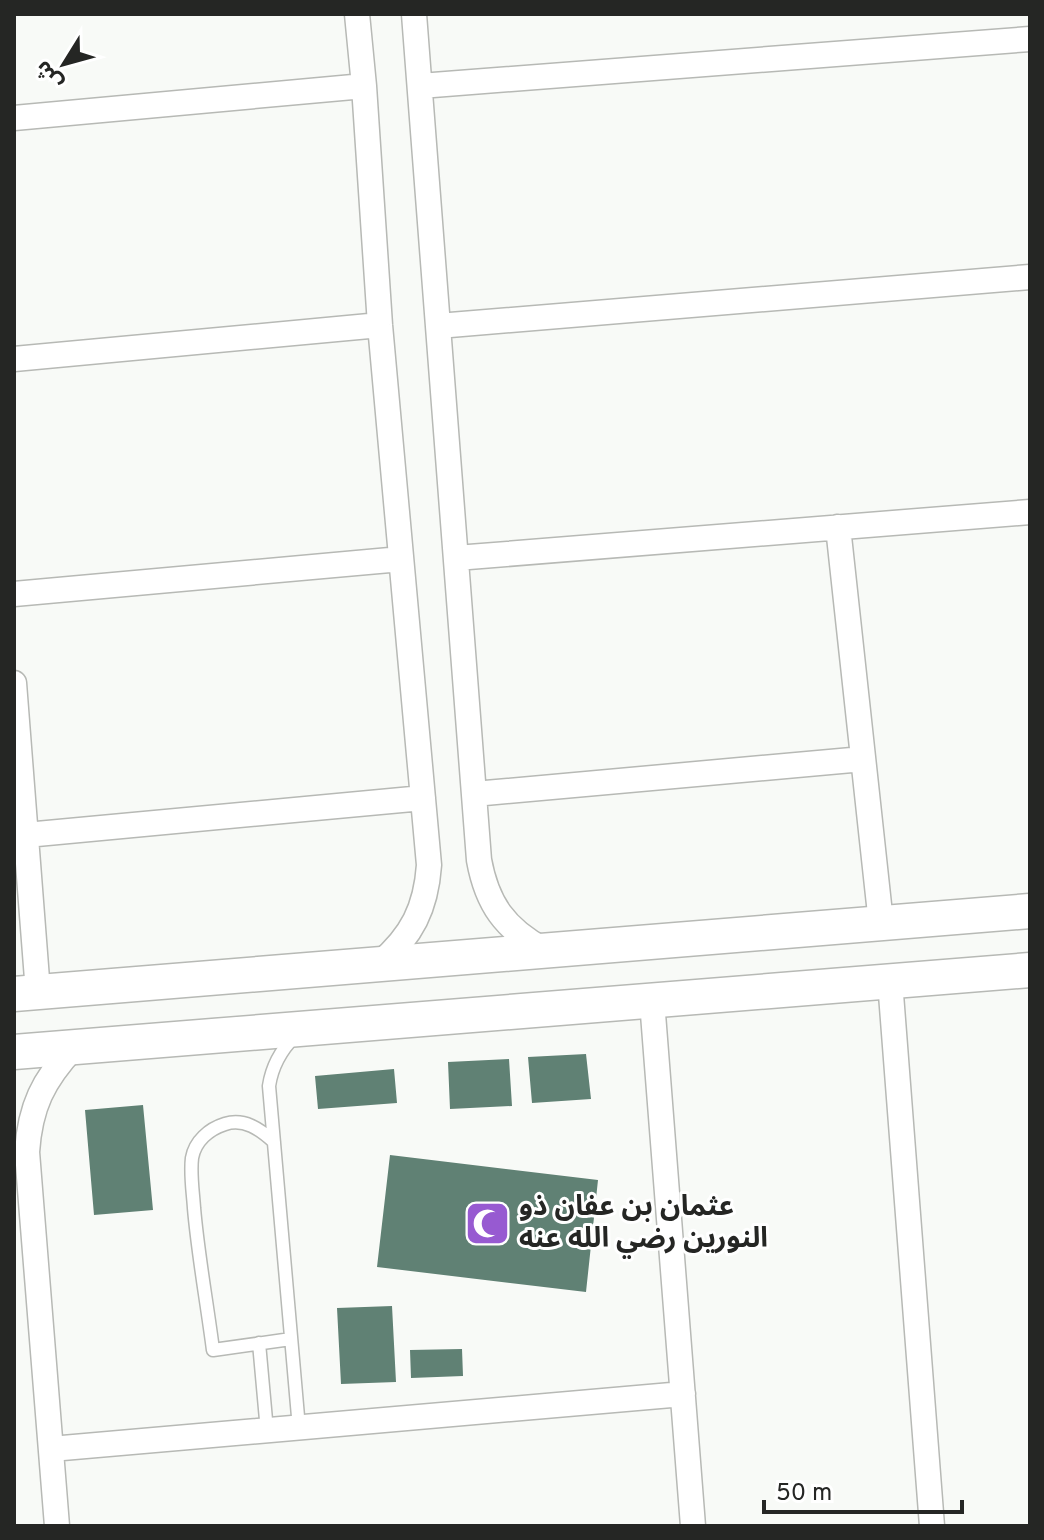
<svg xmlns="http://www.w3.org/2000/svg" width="1044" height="1540" font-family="Overpass,'Noto Sans Arabic',sans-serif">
<rect width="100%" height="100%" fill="#f8faf7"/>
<!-- building -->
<path fill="#608174" d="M586,1054L591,1099L532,1103L528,1057Z
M509,1059L512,1106L450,1109L448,1062Z
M394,1069L397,1103L318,1109L315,1076Z
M143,1105L153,1210L94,1215L85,1110Z
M390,1155L598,1180L586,1292L377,1267Z
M392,1306L396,1382L341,1384L337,1308Z
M462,1349L463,1376L411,1378L410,1350Z"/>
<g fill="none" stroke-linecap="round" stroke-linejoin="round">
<defs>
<path id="lane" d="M295,1036C280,1051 272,1066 269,1086L299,1428
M274,1142C260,1129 244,1118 225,1124C209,1129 195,1141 192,1158C190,1174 193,1192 194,1208C198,1255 207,1303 213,1350L291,1339
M259,1343L267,1431"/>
<path id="street" d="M357,14L364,86L380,325L429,865C426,908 412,936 379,964
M414,14L479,860C487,904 505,929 544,950
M420,86L1030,39
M14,118L364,86
M438,326L1030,277
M14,359L380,325
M838,527L881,923
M456,558L1030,512
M14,594L401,559
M14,683L38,992
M474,794L863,759
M26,835L423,798
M890,981L932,1526
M652,1001L693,1526
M51,1449L683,1394
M57,1526L27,1152C30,1107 43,1080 74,1047"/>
<path id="secondary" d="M14,994L1030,911
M14,1052L1030,970"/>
</defs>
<!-- lane casing -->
<use href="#lane" stroke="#b7b9b5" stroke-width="15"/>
<!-- street casing -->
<use href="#street" stroke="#b7b9b5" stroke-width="27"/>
<!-- secondary casing -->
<use href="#secondary" stroke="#b7b9b5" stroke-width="37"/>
<!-- lane -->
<use href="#lane" stroke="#fff" stroke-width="12"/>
<!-- street -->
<use href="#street" stroke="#fff" stroke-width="24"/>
<!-- secondary -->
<use href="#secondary" stroke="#fff" stroke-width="34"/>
</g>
<!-- icons -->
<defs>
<symbol id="mosque-square" viewBox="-11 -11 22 22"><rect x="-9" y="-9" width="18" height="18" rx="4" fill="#975ad1" stroke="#fff"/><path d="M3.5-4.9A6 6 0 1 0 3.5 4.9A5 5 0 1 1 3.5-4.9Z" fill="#fff"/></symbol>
</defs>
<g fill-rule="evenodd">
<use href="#mosque-square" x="462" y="1198" width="51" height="51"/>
</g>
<g text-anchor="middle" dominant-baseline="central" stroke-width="6" stroke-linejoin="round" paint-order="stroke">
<!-- poi labels -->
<g font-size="28" font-weight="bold" fill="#252624" stroke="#fff" text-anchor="start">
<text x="519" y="1208">عثمان بن عفان ذو<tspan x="519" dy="32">النورين رضي الله عنه</tspan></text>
</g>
</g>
<!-- border -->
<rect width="1044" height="1540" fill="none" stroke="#252624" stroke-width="32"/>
<!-- north arrow -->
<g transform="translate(64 64) rotate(233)" stroke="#ffffff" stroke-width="6" paint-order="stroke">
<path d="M0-6L14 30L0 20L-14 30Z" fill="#252624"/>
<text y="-12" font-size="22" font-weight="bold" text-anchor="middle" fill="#252624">ش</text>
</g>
<!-- scale -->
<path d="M764 1500v12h198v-12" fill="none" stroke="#252624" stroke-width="4"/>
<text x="776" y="1500" font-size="24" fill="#252624" stroke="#ffffff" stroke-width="6" paint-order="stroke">50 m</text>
</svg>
